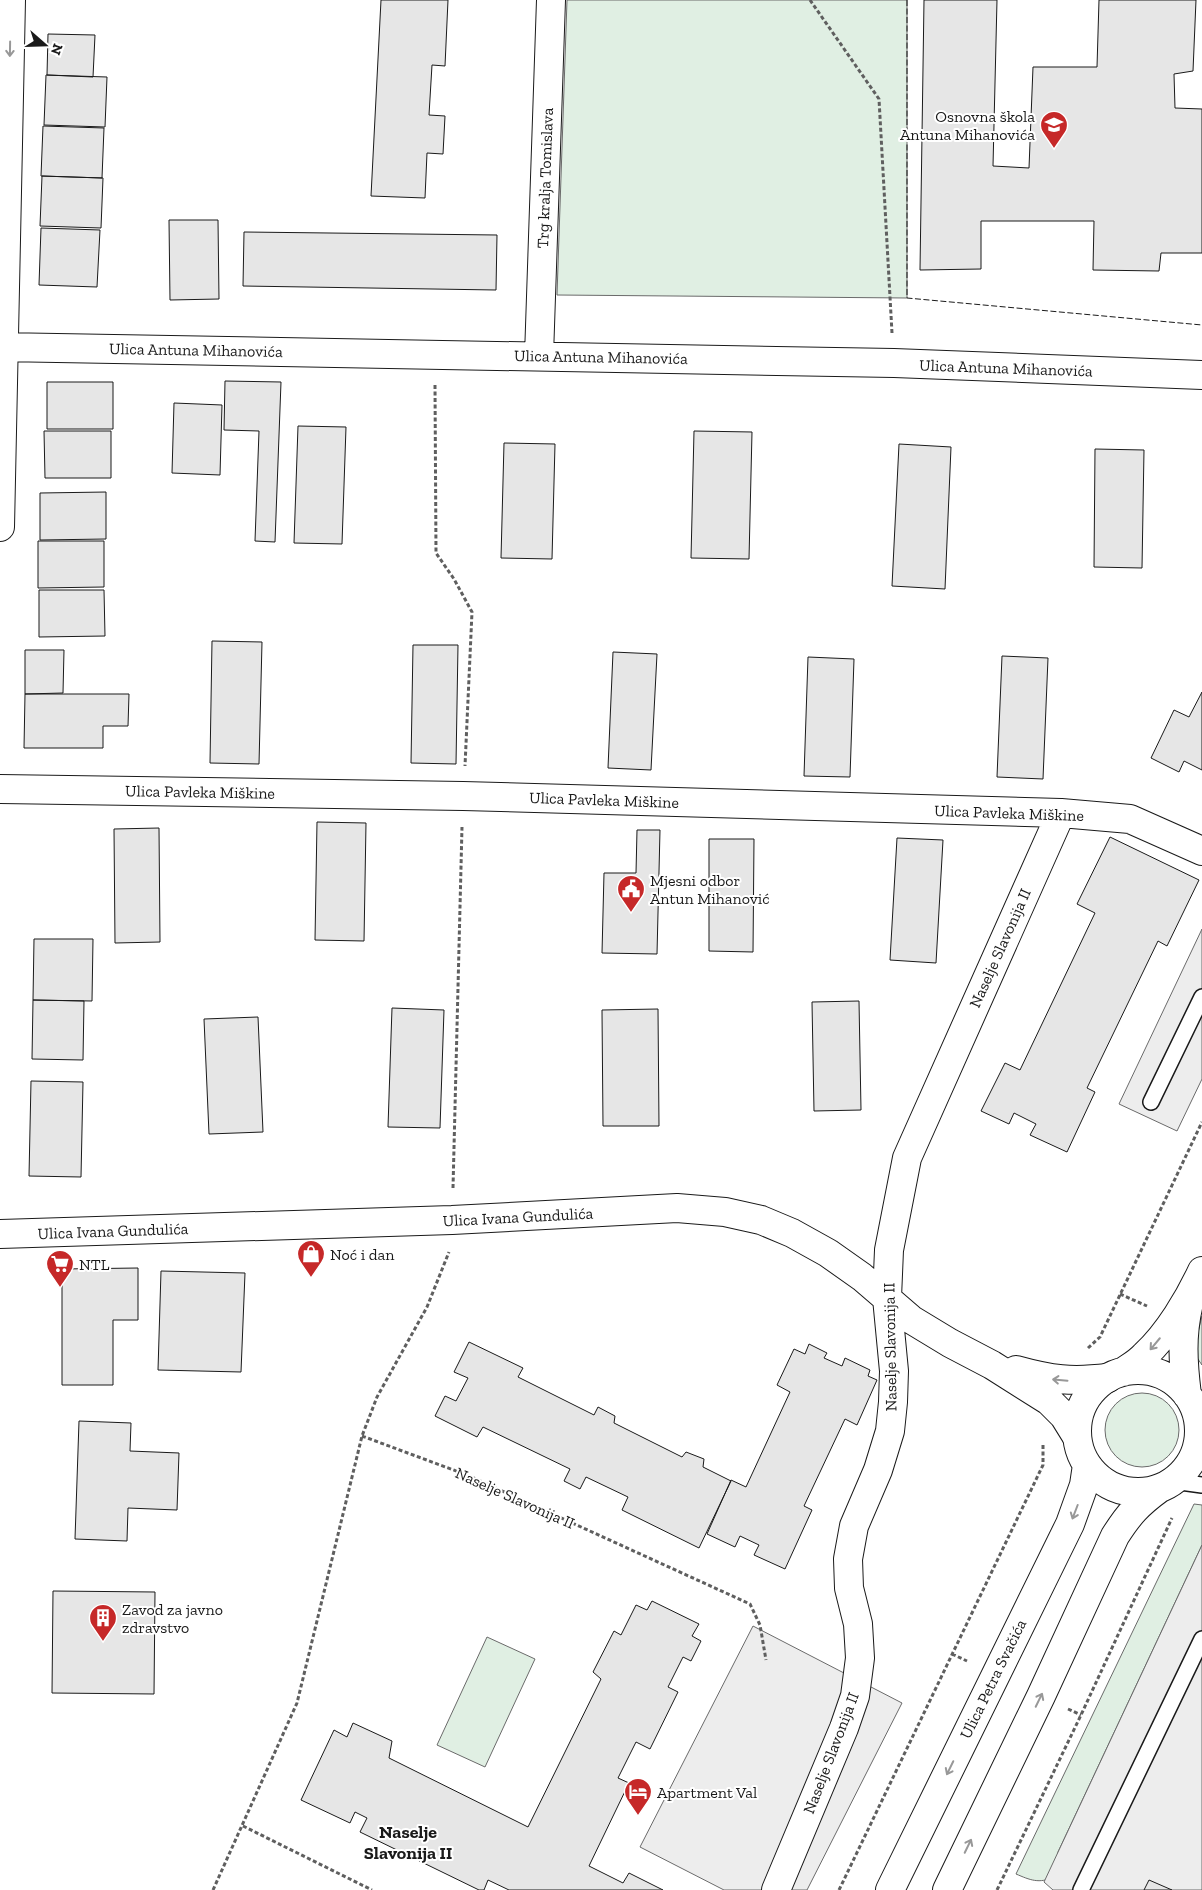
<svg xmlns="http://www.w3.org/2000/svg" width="1202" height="1890" font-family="'Zilla Slab',serif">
<rect width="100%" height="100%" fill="#fff"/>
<!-- green -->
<path fill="#e0efe3" stroke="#6a6a6a" d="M567,0H907V298L557,295Z
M1202,1316V1365L1193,1352Z
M1105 1430a37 37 0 1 1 74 0a37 37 0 1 1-74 0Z
M1194,1504L1202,1505V1545L1058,1852L1054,1877C1039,1884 1030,1880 1016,1874Z
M487,1637L535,1659L485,1767L437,1745Z"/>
<!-- parking -->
<path fill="#ededed" stroke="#6a6a6a" d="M1202,929V1079L1177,1131L1119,1104Z
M1202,1545V1890H1053L1044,1882Z
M753,1626L902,1703L807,1890H724L640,1847Z"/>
<!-- building -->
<path fill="#e6e6e6" stroke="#1a1a1a" d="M381,0H448L445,66L432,65L429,115L445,116L443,154L427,153L425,198L371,196Z
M924,0H997L993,166L1029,168L1033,67H1097L1099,0H1196L1193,71L1174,74L1175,108L1202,109V253H1161L1159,271L1093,270L1094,221H981V269L920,270Z
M48,34L95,35L93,77L47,75Z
M46,75L107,77L105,127L44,125Z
M43,126L104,128L102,178L41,176Z
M42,176L103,178L101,228L40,226Z
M169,220H218L219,299L170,300Z
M41,228L100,230L97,287L39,285Z
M244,232L497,235L496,290L243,286Z
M225,381L281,382L275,542L255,541L259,431L224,430Z
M47,382H113V429H47Z
M174,403L222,405L220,475L172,473Z
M298,426L346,427L342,544L294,543Z
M44,431H111V478H45Z
M694,431L752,432L749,559L691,558Z
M504,443L555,444L552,559L501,558Z
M899,444L951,447L945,589L892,586Z
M1095,449L1144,450L1142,568L1094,567Z
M106,492V539L40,540V493Z
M38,541H104V587L38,588Z
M39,590H104L105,636L39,637Z
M212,641L262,642L259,764L210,763Z
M413,645H458L456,764L411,763Z
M25,650H64L63,693L25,694Z
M613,652L657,654L651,770L608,768Z
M1002,656L1048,658L1043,779L997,777Z
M808,657L854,659L850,777L804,776Z
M1202,692V770L1184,761L1179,772L1151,758L1174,710L1189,717Z
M25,694H129L128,726H103V748H24Z
M317,822L366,823L364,941L315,940Z
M159,828L160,942L115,943L114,829Z
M637,830H660L657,954L602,953L604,873H636Z
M1110,837L1199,880L1167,946L1158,941L1087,1088L1095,1092L1067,1152L1030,1135L1036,1124L1014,1113L1009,1124L981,1111L1005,1063L1020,1070L1095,913L1077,904Z
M897,838L943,840L936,963L890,960Z
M709,839H754L753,952L709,951Z
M34,939H93L92,1001L33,1000Z
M33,1000L84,1001L83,1060L32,1059Z
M859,1001L861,1110L814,1111L812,1002Z
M392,1008L444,1010L440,1128L388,1127Z
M658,1009L659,1126H603L602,1010Z
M258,1017L263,1132L209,1134L204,1019Z
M31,1081L83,1082L81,1177L29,1176Z
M138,1268V1320H113V1385H62V1269Z
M161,1271L245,1273L241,1372L158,1370Z
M469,1342L523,1368L518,1377L594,1415L598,1407L615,1416L614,1423L682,1457L686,1452L704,1459L703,1467L731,1481L699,1548L622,1510L628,1497L586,1477L580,1489L564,1481L570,1469L483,1427L477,1437L435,1416L445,1396L456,1401L468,1378L454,1372Z
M809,1344L827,1353L824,1358L842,1366L845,1358L870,1370L868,1376L877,1380L857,1425L845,1419L804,1506L812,1510L785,1569L754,1555L759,1545L740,1536L735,1547L707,1534L731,1480L746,1487L790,1392L777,1385L794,1349L805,1354Z
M79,1421L131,1423L130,1451L179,1453L177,1510L128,1508L127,1541L75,1539Z
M53,1591L155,1592L154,1694L52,1693Z
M652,1601L699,1624L692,1636L701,1641L691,1661L683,1657L668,1687L678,1692L650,1749L636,1742L618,1778L629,1783L589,1866L623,1883L629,1873L663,1890H509L488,1880L484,1890H479L360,1832L367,1818L355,1812L350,1823L301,1800L334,1730L347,1737L353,1723L392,1741L389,1758L528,1827L601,1679L593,1672L614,1631L621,1635L636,1605L647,1610Z
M1149,1880L1172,1890H1144Z"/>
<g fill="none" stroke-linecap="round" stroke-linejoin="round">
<defs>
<path id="lane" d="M1151,1102L1202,997
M1199,1427H1202
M1173,1481L1202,1485
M1081,1890L1202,1639"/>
<path id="street" d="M0,347L894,363L1202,375
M539,356L551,0
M0,527L11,0
M0,789L463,796L1061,813L1130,819L1202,851
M0,1234L452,1220L677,1208L725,1212L761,1220L792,1233L828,1253L862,1277L912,1320L950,1343L992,1365L1049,1401L1064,1416L1077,1437
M1016,1370C1052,1380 1071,1382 1108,1378
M776,1890L844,1728L855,1696L860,1658L858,1624L849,1588L848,1559L854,1526L878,1470L890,1431L893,1402L894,1371L887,1298L889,1250L907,1158L1061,813"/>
<path id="primary" d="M1077 1431a61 61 0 1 1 122 0a61 61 0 1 1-122 0Z
M1123,1372C1130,1367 1139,1362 1145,1355C1168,1334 1189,1299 1202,1271
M1187,1395C1183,1363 1181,1335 1189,1303
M890,1890L1070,1524L1084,1485L1087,1465
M947,1890L1041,1696L1115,1536C1129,1514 1138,1504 1160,1488"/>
</defs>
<!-- lane casing -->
<use href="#lane" stroke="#1a1a1a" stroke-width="18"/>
<!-- street casing -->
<use href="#street" stroke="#1a1a1a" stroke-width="30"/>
<!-- primary casing -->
<use href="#primary" stroke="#1a1a1a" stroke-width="30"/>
<!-- path -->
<path stroke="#5f5f5f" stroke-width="3" stroke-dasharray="4 2.5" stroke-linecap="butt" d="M810,0L879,99L892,333
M435,385L436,553L454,579L472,612L465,766
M453,1188L462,827
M1120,1294L1147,1306
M1088,1348L1100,1337L1202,1122
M362,1436L467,1475L750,1604L760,1625L766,1660
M952,1654L967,1661
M1068,1709L1081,1715
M243,1826L372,1890
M213,1890L297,1703L362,1436L377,1397L427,1307L449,1252
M839,1890L1043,1465V1443
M997,1890L1081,1715L1172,1518"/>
<!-- lane -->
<use href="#lane" stroke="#fff" stroke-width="15"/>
<!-- street -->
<use href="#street" stroke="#fff" stroke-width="28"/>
<!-- primary -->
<use href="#primary" stroke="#fff" stroke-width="28"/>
<!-- fence -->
<path stroke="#1a1a1a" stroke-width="1" stroke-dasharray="6 2.5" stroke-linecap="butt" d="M907,0V298L1202,325"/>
</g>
<!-- one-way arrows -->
<defs><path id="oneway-shaft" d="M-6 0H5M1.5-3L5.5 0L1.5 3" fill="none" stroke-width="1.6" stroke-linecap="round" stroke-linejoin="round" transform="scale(1.25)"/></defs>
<g stroke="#989898">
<use href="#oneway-shaft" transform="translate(10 49) rotate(91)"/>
<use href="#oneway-shaft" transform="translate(1155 1344) rotate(130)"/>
<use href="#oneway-shaft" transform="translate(1060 1380) rotate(-175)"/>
<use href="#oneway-shaft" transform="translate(1075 1512) rotate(111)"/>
<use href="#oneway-shaft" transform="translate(1039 1700) rotate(-64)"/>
<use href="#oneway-shaft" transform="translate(950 1768) rotate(116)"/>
<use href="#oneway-shaft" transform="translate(968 1846) rotate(-64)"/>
</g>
<!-- icons -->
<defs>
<symbol id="school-pin" viewBox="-11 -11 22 30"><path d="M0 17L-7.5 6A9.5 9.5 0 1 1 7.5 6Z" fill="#c62828" stroke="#fff"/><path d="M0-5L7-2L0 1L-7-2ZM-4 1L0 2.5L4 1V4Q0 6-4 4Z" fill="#fff"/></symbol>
<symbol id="civic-pin" viewBox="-11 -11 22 30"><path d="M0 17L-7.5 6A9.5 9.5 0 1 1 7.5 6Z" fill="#c62828" stroke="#fff"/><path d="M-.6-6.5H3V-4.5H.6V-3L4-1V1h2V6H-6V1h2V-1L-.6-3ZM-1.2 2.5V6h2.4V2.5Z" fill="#fff"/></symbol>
<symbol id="shop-pin" viewBox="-11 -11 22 30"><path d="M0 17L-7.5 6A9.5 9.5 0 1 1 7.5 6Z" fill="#c62828" stroke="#fff"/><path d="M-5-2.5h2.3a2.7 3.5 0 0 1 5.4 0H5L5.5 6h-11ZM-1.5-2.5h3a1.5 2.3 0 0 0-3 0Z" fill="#fff"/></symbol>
<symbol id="supermarket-pin" viewBox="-11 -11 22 30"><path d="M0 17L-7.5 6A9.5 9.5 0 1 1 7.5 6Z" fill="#c62828" stroke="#fff"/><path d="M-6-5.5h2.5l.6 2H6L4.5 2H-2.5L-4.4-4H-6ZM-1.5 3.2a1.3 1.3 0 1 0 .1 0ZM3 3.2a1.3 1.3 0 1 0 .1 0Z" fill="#fff"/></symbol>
<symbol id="building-pin" viewBox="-11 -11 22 30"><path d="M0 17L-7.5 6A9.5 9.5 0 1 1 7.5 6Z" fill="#c62828" stroke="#fff"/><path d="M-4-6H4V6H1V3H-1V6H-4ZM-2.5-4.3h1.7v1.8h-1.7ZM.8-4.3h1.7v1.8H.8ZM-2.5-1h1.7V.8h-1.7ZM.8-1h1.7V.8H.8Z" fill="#fff"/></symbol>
<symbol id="hotel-pin" viewBox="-11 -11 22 30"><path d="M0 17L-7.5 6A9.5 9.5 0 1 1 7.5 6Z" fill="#c62828" stroke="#fff"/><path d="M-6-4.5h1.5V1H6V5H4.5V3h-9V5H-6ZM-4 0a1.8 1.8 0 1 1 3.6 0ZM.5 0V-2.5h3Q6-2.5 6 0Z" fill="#fff"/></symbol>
</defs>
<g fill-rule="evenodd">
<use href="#school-pin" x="1038" y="109" width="32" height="43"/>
<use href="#civic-pin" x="615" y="873" width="32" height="43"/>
<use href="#shop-pin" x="295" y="1238" width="32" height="43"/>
<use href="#supermarket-pin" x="44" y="1248" width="32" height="43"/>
<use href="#building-pin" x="87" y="1602" width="32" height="43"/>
<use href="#hotel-pin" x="622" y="1776" width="32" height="43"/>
</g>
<g text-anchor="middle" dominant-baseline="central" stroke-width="4" stroke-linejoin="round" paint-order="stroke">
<!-- poi labels -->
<g font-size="16" fill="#1a1a1a" stroke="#fff" text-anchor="start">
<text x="1035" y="116" text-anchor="end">Osnovna škola<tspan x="1035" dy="18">Antuna Mihanovića</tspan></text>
<text x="650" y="880">Mjesni odbor<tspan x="650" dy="18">Antun Mihanović</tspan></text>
<text x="330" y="1254">Noć i dan</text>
<text x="79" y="1264">NTL</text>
<text x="122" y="1609">Zavod za javno<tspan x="122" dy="18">zdravstvo</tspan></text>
<text x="657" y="1792">Apartment Val</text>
</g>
<!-- street labels -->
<g font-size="16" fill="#1a1a1a" stroke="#fff">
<text transform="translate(545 178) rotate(-88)">Trg kralja Tomislava</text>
<text transform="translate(196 350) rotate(1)">Ulica Antuna Mihanovića</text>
<text transform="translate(601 357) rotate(1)">Ulica Antuna Mihanovića</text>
<text transform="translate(1006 368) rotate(2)">Ulica Antuna Mihanovića</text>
<text transform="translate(200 792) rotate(1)">Ulica Pavleka Miškine</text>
<text transform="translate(604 800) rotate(2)">Ulica Pavleka Miškine</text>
<text transform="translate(1009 813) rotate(2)">Ulica Pavleka Miškine</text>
<text transform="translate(1000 948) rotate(-66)">Naselje Slavonija II</text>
<text transform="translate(518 1217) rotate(-3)">Ulica Ivana Gundulića</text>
<text transform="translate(113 1231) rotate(-2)">Ulica Ivana Gundulića</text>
<text transform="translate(890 1347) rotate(-91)">Naselje Slavonija II</text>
<text transform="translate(515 1498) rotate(24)">Naselje Slavonija II</text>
<text transform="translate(993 1679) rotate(-64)">Ulica Petra Svačića</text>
<text transform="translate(831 1753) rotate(-69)">Naselje Slavonija II</text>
</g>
<!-- neighbourhood labels -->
<g font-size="18" font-weight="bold" fill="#1a1a1a" stroke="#fff">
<text x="408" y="1832">Naselje<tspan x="408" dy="21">Slavonija II</tspan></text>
</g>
</g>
<!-- north arrow -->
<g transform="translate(45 45) rotate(110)" stroke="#ffffff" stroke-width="4" paint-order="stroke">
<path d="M0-4L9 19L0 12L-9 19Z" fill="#1a1a1a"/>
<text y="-8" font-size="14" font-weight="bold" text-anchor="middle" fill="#1a1a1a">N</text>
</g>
</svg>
